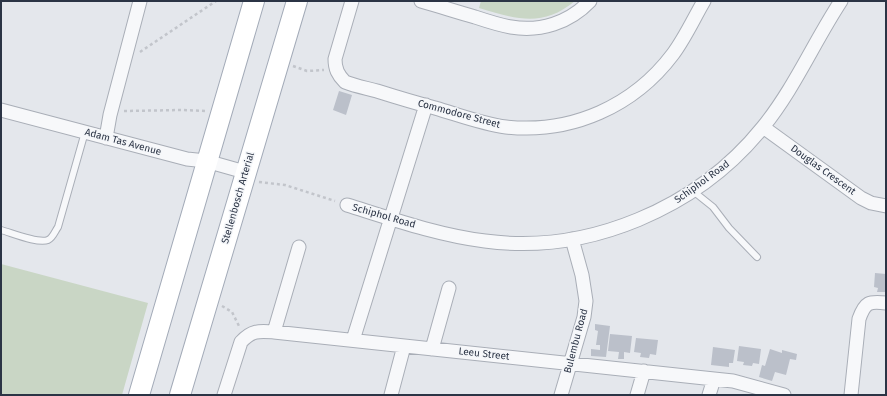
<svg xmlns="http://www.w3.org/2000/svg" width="887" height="396" font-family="'Fira Sans',sans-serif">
<rect width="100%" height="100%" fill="#e4e7ec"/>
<!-- green -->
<path fill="#c9d6c5" d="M481,1H575C542,28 517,19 479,8Z
M1,264L148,303L122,395H1Z"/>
<!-- building -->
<path fill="#bbc0ca" d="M339,91L352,95L346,115L333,110Z
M875,273L886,274V292H877L878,288L874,287Z
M595,324L610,326L606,357L591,356V349L600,350V345H596L598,331L595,330Z
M610,334L632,336L630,353L624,352V359H618L619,352L608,351Z
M636,338L658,340L656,355L650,354L649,358L640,357L641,353L634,352Z
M739,346L761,349L759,364L753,363L752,366L743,365L744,362L737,361Z
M713,347L735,350L733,363H729V367L711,365Z
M770,349L782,353V350L797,354L796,360L790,359L786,375L775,372L772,381L759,377L762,365L765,366Z"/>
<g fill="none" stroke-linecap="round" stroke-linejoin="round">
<defs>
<path id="lane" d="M693,191L713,207L729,228L757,257
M1,230C12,233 38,244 48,240C53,238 55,231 58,227L85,132"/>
<path id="street" d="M352,1L335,59C335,69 338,75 345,82C355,86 366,88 377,91C396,97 416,103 435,108C459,115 482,124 506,127C572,134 634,106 673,54C685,38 694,18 704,1
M421,1C439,6 457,12 475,17C487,21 499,25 511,27C540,32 569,23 590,1
M1,110L187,159L206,161L245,172
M763,127L861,198L871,203L886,206
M106,138L110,115L140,1
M347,205C392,219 438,235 485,241C588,255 698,208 763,127C794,89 814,42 841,1
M274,332L299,247
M353,340L426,105
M432,349L449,288
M224,395L241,342C252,330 259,331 274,332L714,379L733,381L784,395
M391,395L404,346
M561,395L584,317L586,301L582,275L572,239
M637,395L644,371
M709,395L714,379
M851,395L859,319C865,302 869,301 886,303"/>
<path id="primary" d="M139,395L254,1
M180,395L297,1"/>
</defs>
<!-- lane casing -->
<use href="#lane" stroke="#a9aeb7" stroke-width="8"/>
<!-- street casing -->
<use href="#street" stroke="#a9aeb7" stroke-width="15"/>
<!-- primary casing -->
<use href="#primary" stroke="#a3abb8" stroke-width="22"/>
<!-- path -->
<path stroke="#c2c5cb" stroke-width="2.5" stroke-dasharray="3 3" stroke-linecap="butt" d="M140,52L216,1
M293,66L307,71L324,70
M124,111L182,110L205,111
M259,182L285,185L335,201
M222,306L232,312L240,328"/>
<!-- lane -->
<use href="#lane" stroke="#f7f8fa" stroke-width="6"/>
<!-- street -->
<use href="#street" stroke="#f7f8fa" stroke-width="13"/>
<!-- primary -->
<use href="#primary" stroke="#fff" stroke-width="20"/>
</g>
<g text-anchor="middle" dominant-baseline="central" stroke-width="3" stroke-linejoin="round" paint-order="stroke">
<!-- street labels -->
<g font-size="10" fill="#2b3445" stroke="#f4f6f9">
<text transform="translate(459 114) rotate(15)">Commodore Street</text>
<text transform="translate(123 142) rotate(15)">Adam Tas Avenue</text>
<text transform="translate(823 170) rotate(36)">Douglas Crescent</text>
<text transform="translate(702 182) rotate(-36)">Schiphol Road</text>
<text transform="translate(238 198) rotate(-74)">Stellenbosch Arterial</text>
<text transform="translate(384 216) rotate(16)">Schiphol Road</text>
<text transform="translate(576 341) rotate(-75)">Bulembu Road</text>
<text transform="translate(484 354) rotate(6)">Leeu Street</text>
</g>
</g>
<!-- border -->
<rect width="887" height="396" fill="none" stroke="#2b3445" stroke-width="4"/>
</svg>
